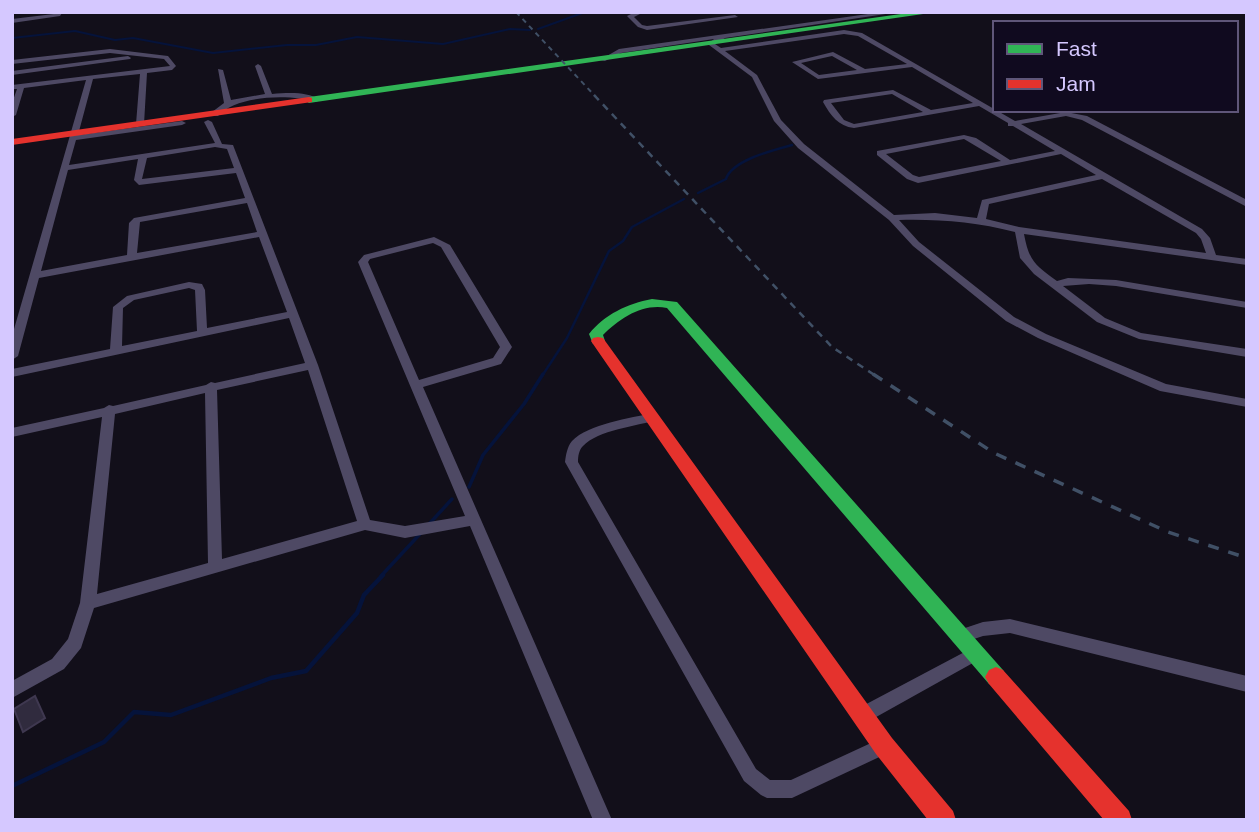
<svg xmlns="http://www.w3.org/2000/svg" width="1259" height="832" font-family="Arial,sans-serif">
<rect width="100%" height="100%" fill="#120f1a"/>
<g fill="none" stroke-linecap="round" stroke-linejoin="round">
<!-- stream-far3 -->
<path stroke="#05133b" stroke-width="2" d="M538,29L585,12
M12,38L75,31L115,40L133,38L213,53L287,45H316L357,37L443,44L510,29L530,30"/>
<!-- stream-far2 -->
<path stroke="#05133b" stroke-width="2.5" d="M698,193L726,179C732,160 774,150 792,145
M542,376L567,338L609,251L623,241L632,227L684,199"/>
<!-- stream-far1 -->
<path stroke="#05133b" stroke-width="3.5" d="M469,487L483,455L524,404L543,374
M430,523L452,499
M381,576L420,534"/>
<!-- stream -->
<path stroke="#05133b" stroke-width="4.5" d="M12,786L104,742L134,712L171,715L271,678L306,671L357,613L364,595L383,575"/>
</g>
<!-- building -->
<path fill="#302b3e" stroke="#3f3850" stroke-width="2" d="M35,696L45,718L23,732L14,709Z"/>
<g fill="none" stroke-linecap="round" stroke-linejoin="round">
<!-- street -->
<path fill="#4e4964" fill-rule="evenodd" d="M635,12H644L634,17L642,25L647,26L735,15L738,17L647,30L638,27L627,16Z
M882,12H899L725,38L715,44L721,48L844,30L862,33L1015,121L1066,112L1087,116L1247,200V207L1082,120L1066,116L1021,124L1202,229L1210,238L1216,255L1247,259V265L1024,234C1029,261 1035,265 1057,281L1068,278L1116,280L1247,302V308L1116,286L1089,284L1063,286L1105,318L1141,333L1247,349V357L1139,339L1097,322L1034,274L1020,258L1015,232C976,222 939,219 899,220L919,242L1014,317L1046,334L1166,384L1247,399V407L1160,391L1038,338L1006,321L913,246L889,220L798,148L774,121L752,77L709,45V43L714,39L621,53L605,61L600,60L619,49ZM844,34L858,36L907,64L865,69L833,52L792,62L818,79L912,67L973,103L931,110L893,90L824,100L823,102C831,116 838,126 854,128L979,106L1008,123V126H1013L1055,151L1010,160L976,138L964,135L877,151V155L907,179L918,183L1061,154L1096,175L982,200L977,218L935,213L894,215L804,144L781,120L757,75L725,51ZM832,56L857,70L819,75L801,63ZM892,94L923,112L854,124L844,120L831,103ZM964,139L1001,161L919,177L913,175L886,154ZM1102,179L1196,233L1201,239L1206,253L1019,227L986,219L989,204Z
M62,13L60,16L12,23V19Z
M110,49L168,56L176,66L172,70L147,73L144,124L140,126L136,124L140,74L93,79L78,135L182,121L186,123L182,125L76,140L69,165L215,143L204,122L208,120L212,122L222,144L233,145L318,365L370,520L405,526L465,516L358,262L364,255L434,237L450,245L512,347L501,364L423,387L612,820H593L470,526L405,538L365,530L94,608L81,648L64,669L12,698V681L52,659L68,639L80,603L102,417L12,437V428L104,408L109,405L113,406L206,385L211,382L215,383L305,363L289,318L12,377V369L110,349L113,307L127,296L189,282L202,284L205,290L207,328L287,312L259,237L39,278L18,356L12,360V336L86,80L24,88L16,115L12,117V103L17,89H12V85L170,66L164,59L110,53L12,64V60ZM215,147L227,149L234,168L142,179L147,158ZM138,159L134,180L139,185L236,173L245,198L134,218L129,223L127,255L41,271L68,170ZM247,203L257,232L137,253L140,222ZM433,243L441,247L500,347L493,358L419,380L368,262L370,259ZM189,288L195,290L197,331L122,346L123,308L134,300ZM308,370L357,521L222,559L217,390ZM205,393L208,563L97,594L115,414Z
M128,56L131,58L130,59L12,75V71Z
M258,64L261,66L272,94C288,93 306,91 320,100L316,102C291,94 236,95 218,116H212V112L224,103L218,69L223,70L231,100L265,94L255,66Z
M653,413L657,414L659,417L657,420C637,426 598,430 583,446C579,450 578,456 578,462L756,769L770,780H791L884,737L890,740L893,746L890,752L792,798H767L761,795L744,781L565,462C566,455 567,447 572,441C588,424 631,418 653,413Z
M1010,619L1247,676V692L1010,633L983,636L959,644L953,642L951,637L953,632L983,622Z
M974,647L980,649L982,654L980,659L869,721L863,723L857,721L854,715L857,709Z"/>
<!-- fast -->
<path fill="#30b455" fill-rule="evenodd" d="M915,12H937L309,103L304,100L309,97Z
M652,299L677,302L1003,670L1007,677L1003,684L996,687L989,684L667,308C643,303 620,318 603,335L605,341L603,344H593L589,334C605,314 627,304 652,299Z"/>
<!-- jam -->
<path fill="#e5322d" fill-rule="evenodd" d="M309,97L312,98V102L12,145V139Z
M598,337L603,338L892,738L953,811L956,820H928L876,754L593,344L591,341L593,338Z
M996,667L1003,670L1129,811L1132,820H1104L989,684L985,677L989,670Z"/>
<!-- rail-far2 -->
<path stroke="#405066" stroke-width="2" stroke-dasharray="5 4.5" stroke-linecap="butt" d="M516,12L596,97"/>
<!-- rail-far1 -->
<path stroke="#405066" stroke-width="2.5" stroke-dasharray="7 6" stroke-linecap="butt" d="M594,95L832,347L876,376"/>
<!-- rail -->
<path stroke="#405066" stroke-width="3.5" stroke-dasharray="11 10" stroke-linecap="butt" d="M873,374L994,453L1168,532L1247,558"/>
</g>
<!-- border -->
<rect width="1259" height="832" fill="none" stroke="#d5c8ff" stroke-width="28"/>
<!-- legend -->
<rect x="993" y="21" width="245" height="91" fill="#100a1f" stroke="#5f5679" stroke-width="2"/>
<rect x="1007" y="44" width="35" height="10" fill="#30b455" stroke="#5f5679" stroke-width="2"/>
<text x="1056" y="56" font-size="21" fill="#d5c8ff">Fast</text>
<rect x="1007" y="79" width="35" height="10" fill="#e5322d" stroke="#5f5679" stroke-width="2"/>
<text x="1056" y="91" font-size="21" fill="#d5c8ff">Jam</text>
</svg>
